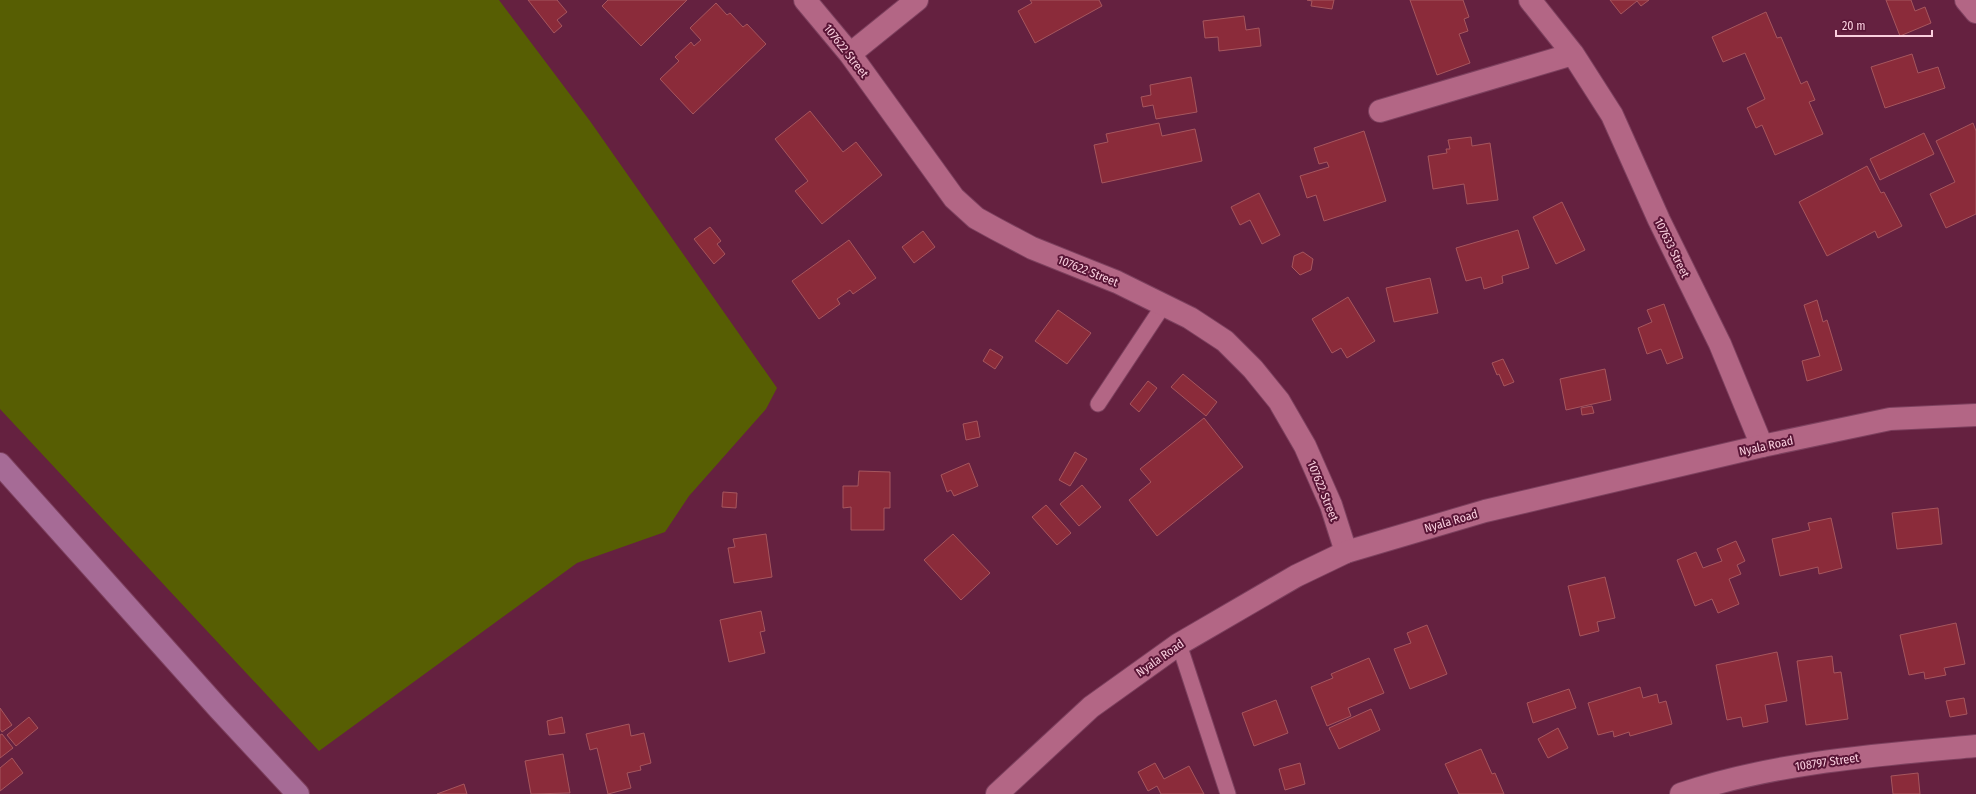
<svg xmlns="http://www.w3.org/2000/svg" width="1976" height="794" font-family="'Fira Sans Condensed',sans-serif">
<rect width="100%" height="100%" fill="#652140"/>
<!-- green -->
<path fill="#575e03" d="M0,0H499L590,121L777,388L766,409L689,496L665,532L577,563L319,751L0,409Z"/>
<!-- building -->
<path fill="#8b2b3a" stroke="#a6565e" d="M528,0H557L567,12L557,20L562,26L554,33Z
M608,0H687L641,46L602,6Z
M1030,0H1099L1102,6L1035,43L1018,11L1032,3Z
M1307,0H1334L1332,9L1311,6L1312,1Z
M1410,0H1463L1469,17L1464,19L1468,31L1459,34L1470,63L1437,75Z
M1610,0H1649L1641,6L1637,1L1621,14Z
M1886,0H1911L1915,11L1925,7L1931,23L1900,36Z
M716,3L727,15L730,13L743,27L747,24L766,44L693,114L660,79L679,61L675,57L691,42L694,46L701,40L690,28Z
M1766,12L1777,38L1781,37L1801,84L1807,81L1815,100L1809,102L1823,134L1775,155L1762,125L1756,128L1747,108L1765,99L1745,53L1723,62L1712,37Z
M1244,16L1246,30L1259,28L1261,46L1219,51L1218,37L1205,38L1203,21Z
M1912,54L1918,73L1938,67L1945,88L1885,108L1871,67Z
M1191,77L1197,112L1156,119L1153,105L1143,107L1141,97L1151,95L1150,85Z
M810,111L843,152L856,142L882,175L822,224L795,191L808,181L775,139Z
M1159,123L1162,136L1195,129L1202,161L1102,183L1094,145L1108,142L1106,134Z
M1973,123L1976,131V214L1946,228L1930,194L1955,182L1936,141Z
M1364,131L1386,201L1324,221L1316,195L1307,198L1300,176L1329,167L1327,162L1319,164L1314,148Z
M1924,133L1934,154L1880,180L1870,159Z
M1471,137L1472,146L1490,143L1498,200L1467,204L1464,184L1433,189L1428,156L1447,153L1446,149H1450L1448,140Z
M1867,166L1881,193L1884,192L1902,226L1878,238L1875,231L1827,256L1799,202Z
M1259,193L1280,235L1262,244L1250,220L1240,225L1231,207Z
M1562,202L1585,250L1556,264L1533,217Z
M710,227L721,241L717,244L725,254L714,264L694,239Z
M1518,230L1529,268L1502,276L1503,283L1484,289L1481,277L1466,281L1456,248Z
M923,231L935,247L914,263L902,247Z
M849,240L876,278L853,294L850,290L837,299L840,304L819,319L792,281Z
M1303,252L1313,259L1311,270L1300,275L1292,267L1294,256Z
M1430,278L1438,313L1394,322L1386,288Z
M1348,297L1375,341L1347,358L1341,348L1332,353L1312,319Z
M1817,300L1823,322L1827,320L1842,370L1807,381L1802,361L1820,356L1804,305Z
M1664,304L1683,358L1667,364L1661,349L1647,354L1638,328L1652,322L1647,310Z
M1058,310L1091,333L1067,364L1035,341Z
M990,349L1003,357L995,369L983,361Z
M1503,359L1514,382L1504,386L1499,374L1497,375L1492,363Z
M1605,369L1611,400L1566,410L1560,379Z
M1183,374L1217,402L1206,416L1171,387Z
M1148,381L1157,388L1139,412L1130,404Z
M1592,406L1594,413L1582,415L1581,408Z
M1204,418L1243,467L1157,536L1129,500L1151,482L1140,469Z
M977,421L980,437L966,440L963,424Z
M1075,452L1087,459L1070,486L1059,480Z
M969,463L978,486L954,496L951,490L947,492L941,475Z
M859,471L890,472V508H884V530H851V507L843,508V486H858Z
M1082,485L1101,507L1079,526L1060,504Z
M723,492L737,493L736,508L722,507Z
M1046,505L1071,533L1057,545L1032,517Z
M1938,508L1942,544L1897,549L1892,513Z
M1831,518L1842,568L1819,574L1818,567L1780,576L1772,539L1810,530L1808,523Z
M766,534L772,577L734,583L728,548L735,547L733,539Z
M953,534L990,573L961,600L924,560Z
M1736,541L1745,561L1737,565L1741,574L1729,579L1739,604L1718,613L1712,599L1695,606L1677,560L1696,552L1703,568L1722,561L1717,549Z
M1605,577L1615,618L1597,622L1599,631L1580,636L1568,586Z
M761,611L765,631L760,632L765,653L729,662L720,620Z
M1956,623L1965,664L1944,668L1946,675L1925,679L1924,672L1909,675L1900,635Z
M1427,625L1447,674L1410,689L1394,649L1411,643L1407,633Z
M1777,652L1787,701L1765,705L1768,722L1743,727L1741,717L1727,720L1716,665Z
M1832,656L1834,673L1841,672L1848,719L1806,725L1797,661Z
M1369,658L1384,693L1348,708L1351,716L1327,726L1311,687L1333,678L1331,674Z
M1640,687L1643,698L1657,694L1659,703L1666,701L1672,724L1630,736L1629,732L1614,737L1613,731L1598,735L1588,703Z
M1569,689L1576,708L1533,723L1527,703Z
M1964,698L1967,714L1950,717L1946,701Z
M1276,700L1288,733L1254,746L1242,713Z
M0,708L12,725L2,732L0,729Z
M1371,709L1380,730L1339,749L1329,728Z
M29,717L38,728L16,746L7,735Z
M562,717L565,733L549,735L547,721Z
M629,724L631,736L644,733L651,763L640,766L641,770L627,773L631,788L608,794L597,748L590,750L586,734Z
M1558,728L1568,748L1548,758L1538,739Z
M2,734L13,748L0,758V735Z
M1481,749L1492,774L1495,773L1504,794H1459L1445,764Z
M563,754L570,793L531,794L525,761Z
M12,758L23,773L0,791V768Z
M1155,763L1164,779L1189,766L1204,794H1161L1157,786L1148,791L1138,772Z
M1300,763L1305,784L1285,790L1279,769Z
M1918,773L1920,794H1893L1891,776Z
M464,784L467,794H437Z"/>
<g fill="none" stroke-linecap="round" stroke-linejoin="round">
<defs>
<path id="service" d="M1098,404L1163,306
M1179,644L1228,794"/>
<path id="minor" d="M805,0L850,54L954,198L976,218L996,229L1032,248L1117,282L1190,318L1225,341L1253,369L1279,401L1305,446L1331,505L1346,552
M1530,0L1573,54L1612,115L1659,220L1720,344L1762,446
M1966,0L1976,12
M850,54L917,0
M1380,111L1573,54
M1681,794C1776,762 1877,755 1976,746"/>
<path id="tertiary" d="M997,794L1091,707L1179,644L1296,576L1346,552L1485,511L1762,446L1890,419L1976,415"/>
<path id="secondary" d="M0,464L219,709L298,794"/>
</defs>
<!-- service casing -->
<use href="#service" stroke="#7d405e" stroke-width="17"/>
<!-- minor casing -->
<use href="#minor" stroke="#7d405e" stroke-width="24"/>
<!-- tertiary casing -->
<use href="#tertiary" stroke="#7d405e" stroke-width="24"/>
<!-- secondary casing -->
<use href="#secondary" stroke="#7d405e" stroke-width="24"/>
<!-- service -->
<use href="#service" stroke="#b36685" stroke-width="15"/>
<!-- minor -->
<use href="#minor" stroke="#b36685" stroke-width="22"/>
<!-- tertiary -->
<use href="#tertiary" stroke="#b36685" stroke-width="22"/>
<!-- secondary -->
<use href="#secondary" stroke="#a66b96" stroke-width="22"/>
</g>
<g text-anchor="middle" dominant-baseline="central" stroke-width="4" stroke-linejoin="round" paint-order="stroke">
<!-- street labels -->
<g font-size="12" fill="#facfde" stroke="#591536">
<text transform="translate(846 51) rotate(52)">107622 Street</text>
<text transform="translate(1672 248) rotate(64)">107633 Street</text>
<text transform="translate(1088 271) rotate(22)">107622 Street</text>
<text transform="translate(1766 446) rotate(-12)">Nyala Road</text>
<text transform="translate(1323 491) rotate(68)">107622 Street</text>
<text transform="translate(1451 521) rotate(-16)">Nyala Road</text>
<text transform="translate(1160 658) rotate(-35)">Nyala Road</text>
<text transform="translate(1827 762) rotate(-8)">108797 Street</text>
</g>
</g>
<!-- scale -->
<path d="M1836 30v6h96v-6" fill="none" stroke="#facfde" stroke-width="2"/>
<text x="1842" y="30" font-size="12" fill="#facfde" stroke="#591536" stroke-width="3" paint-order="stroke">20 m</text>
</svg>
